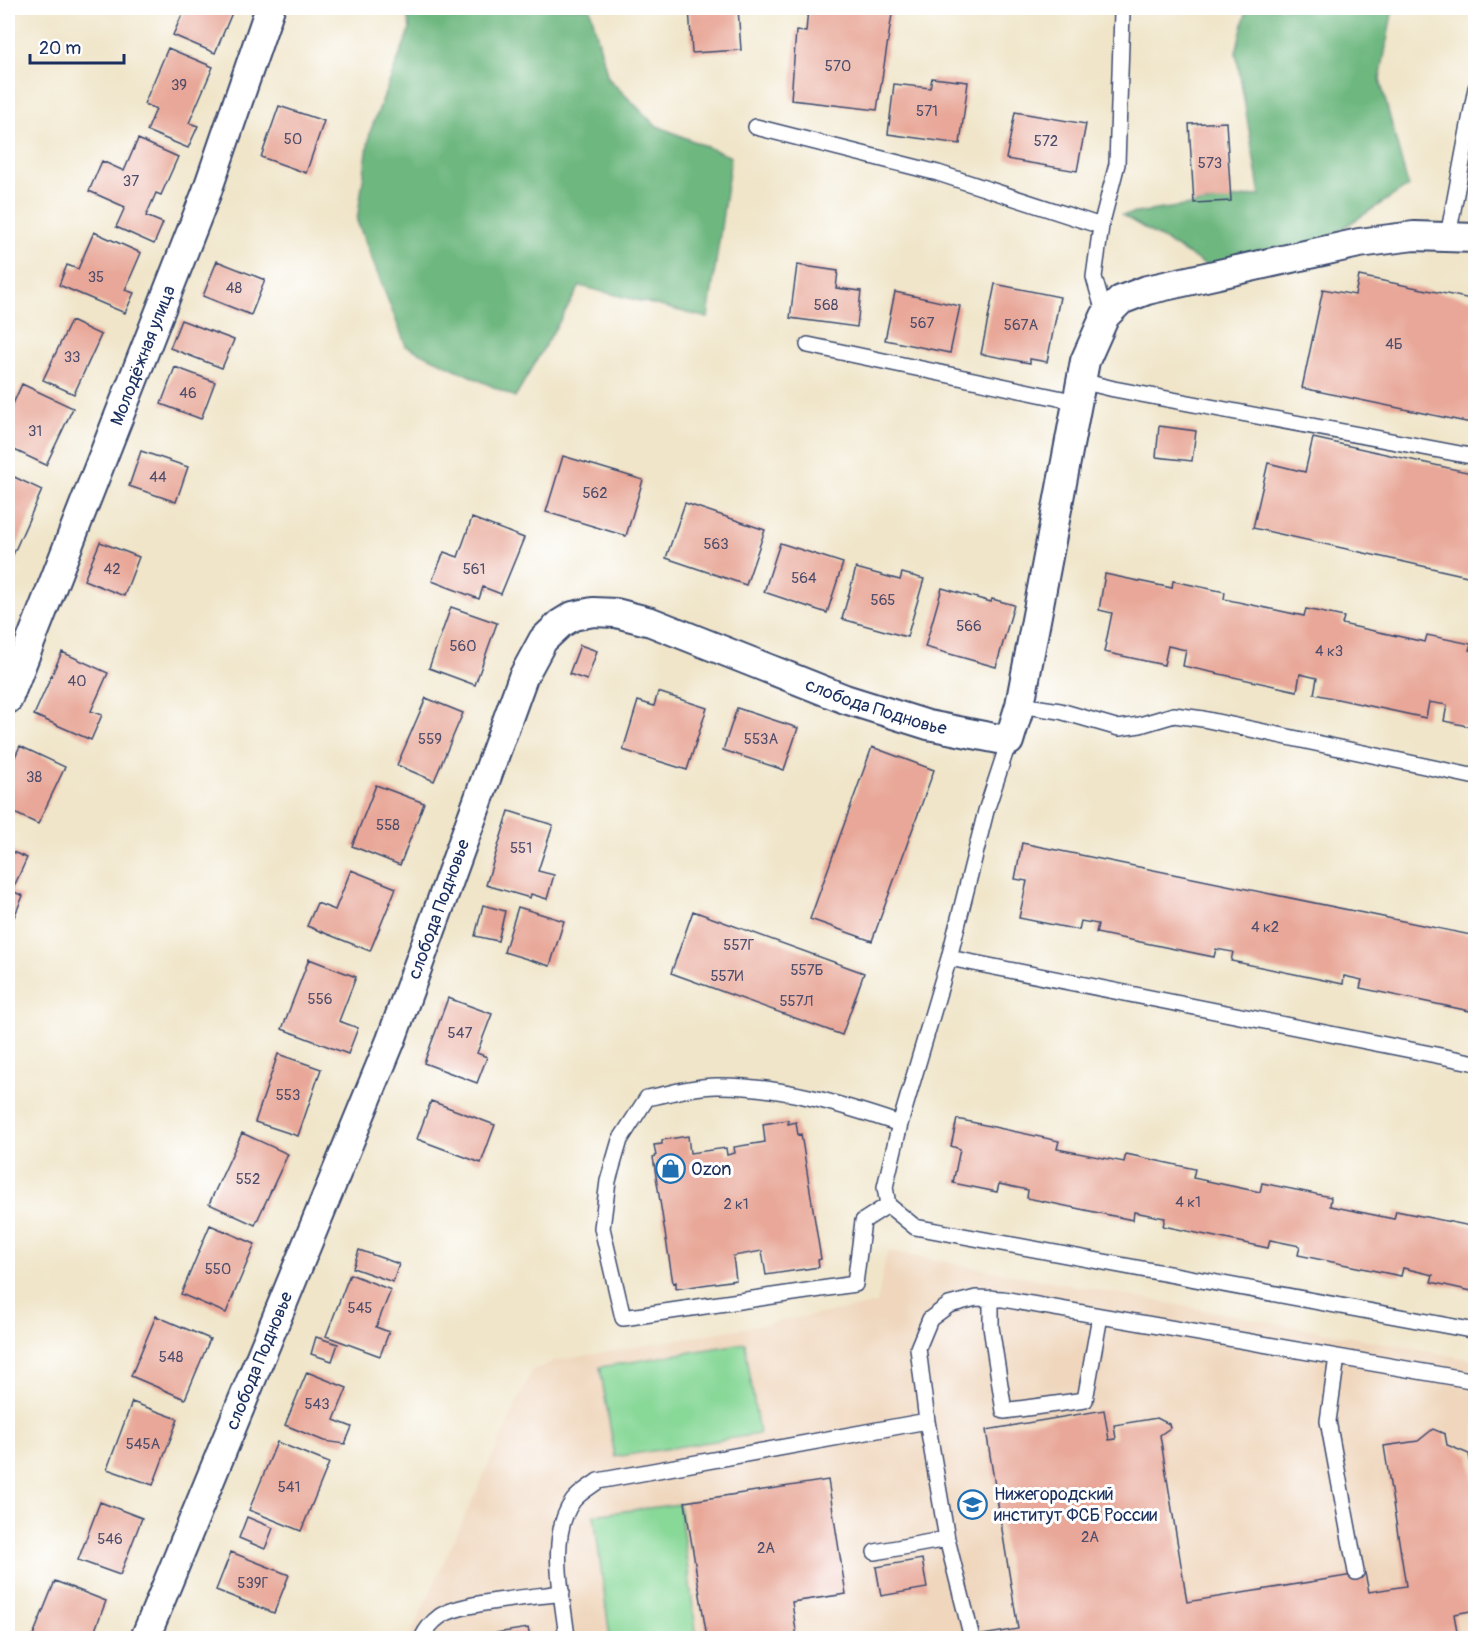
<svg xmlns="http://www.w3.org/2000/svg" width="1483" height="1646" font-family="Pangolin,sans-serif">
<rect width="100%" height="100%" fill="#fff"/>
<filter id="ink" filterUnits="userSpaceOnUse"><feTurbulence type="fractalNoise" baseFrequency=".0167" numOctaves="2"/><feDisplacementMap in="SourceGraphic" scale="12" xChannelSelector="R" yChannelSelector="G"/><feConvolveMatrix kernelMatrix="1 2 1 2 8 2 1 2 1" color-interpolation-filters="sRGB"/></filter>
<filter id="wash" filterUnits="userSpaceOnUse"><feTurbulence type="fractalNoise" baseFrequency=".008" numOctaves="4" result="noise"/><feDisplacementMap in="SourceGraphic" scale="24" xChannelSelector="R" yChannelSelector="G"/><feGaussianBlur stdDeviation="1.35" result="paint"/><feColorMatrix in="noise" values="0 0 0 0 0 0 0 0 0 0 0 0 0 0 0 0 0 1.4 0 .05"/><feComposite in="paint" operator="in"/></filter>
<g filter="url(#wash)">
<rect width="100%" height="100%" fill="#f0e5c9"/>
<!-- built -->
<path fill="#efd6bc" d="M887,1251L1475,1360V1638H409L532,1370L555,1361L877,1304Z"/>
<!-- green -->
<path fill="#88d898" stroke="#52847b" stroke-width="1.5" d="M745,1343L759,1434L615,1457L600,1367Z
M679,1504L697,1638H610L594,1515Z"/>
<!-- forest -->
<path fill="#6eb880" stroke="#44746f" stroke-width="1.5" d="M406,8H590L608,78L655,125L731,157L708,318L580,286L515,397L406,346L357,221L370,132L410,29Z
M1247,8H1393L1380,80L1408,186L1317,245L1206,265L1122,215L1260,195L1236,52Z"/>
<g id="blocks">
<!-- building -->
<path fill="#e8a798" d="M185,8H234L215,53L173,35Z
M689,8H738L741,50L692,53Z
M808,8H893L877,110L791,100L796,31L806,32Z
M168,48L213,67L189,123L198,126L188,148L147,131L156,109L144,104Z
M932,78L968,82L960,144L888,134L894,84L930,88Z
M279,106L324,121L306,173L261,157Z
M1015,112L1086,124L1077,171L1006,159Z
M1226,122L1231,201L1194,203L1189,124Z
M138,139L178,157L161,195L156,193L146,216L163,223L154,244L116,227L125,207L89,191L102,161L124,171Z
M94,232L141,253L125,290L134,293L125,313L59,285L67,265L78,269Z
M217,261L265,280L251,315L203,296Z
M797,265L838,271L836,288L861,291L857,327L790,318Z
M1359,276L1476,300V424L1302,388L1323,289L1355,295Z
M995,284L1060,297L1047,362L1030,359V363L981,354Z
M895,292L960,306L950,353L885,340Z
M181,320L234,340L222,368L170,348Z
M71,321L101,335L74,394L43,380Z
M175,367L215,382L201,419L161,404Z
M22,384L73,408L46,465L8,447V415Z
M1159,426L1196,431L1192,461L1156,457Z
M1313,438L1476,474V578L1253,528L1268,463L1305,472Z
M141,451L188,467L176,502L129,486Z
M563,456L643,480L626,536L546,512Z
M8,474L42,490L8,566Z
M685,503L765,530L746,585L666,558Z
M472,518L524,538L501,594L483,587L479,599L432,581L444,552L458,557Z
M100,542L139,557L124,596L84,580Z
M780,543L843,563L827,613L764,592Z
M856,568L900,580L902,573L924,579L907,637L842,619Z
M1105,574L1172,588L1173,581L1225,592L1224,599L1304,616L1306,609L1344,617L1342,624L1425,642L1427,635L1471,644L1469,650L1476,652V728L1444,721L1447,705L1429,702L1426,718L1314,694L1317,678L1300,674L1297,691L1183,666L1186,650L1168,646L1164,665L1104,652L1112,613L1099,610Z
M942,588L991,602L992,599L1014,605L996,667L925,647Z
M451,607L497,623L475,685L429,668Z
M580,645L597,651L587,680L569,674Z
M62,652L108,673L91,711L102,715L91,740L34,715Z
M658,692L707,708L687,770L623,750L638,701L654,706Z
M426,698L463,713L434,781L397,765Z
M737,708L798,728L784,770L723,750Z
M20,746L65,767L38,824L8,810V772Z
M872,747L934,770L872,941L810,919Z
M376,785L424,803L400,865L352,846Z
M509,811L553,825L538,871L554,875L547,899L531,894L530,898L486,885Z
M1022,843L1476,936V1004L1471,1003L1470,1011L1360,988L1362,980L1344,976L1343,984L1231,961L1233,952L1216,949L1214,957L1096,933L1098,924L1081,921L1079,930L1019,918L1027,881L1015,879Z
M8,850L27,858L12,891L23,896L14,917L8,915Z
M351,870L396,888L370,951L307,926L317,903L335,910Z
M483,905L505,911L498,941L475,936Z
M518,907L564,921L550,966L504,952Z
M693,911L864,973L842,1035L671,973Z
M309,959L356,977L339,1021L358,1028L348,1054L282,1029Z
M448,998L492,1014L477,1053L487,1057L477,1083L424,1063Z
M278,1054L321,1069L298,1136L255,1122Z
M431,1101L495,1125L481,1163L417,1139Z
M957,1119L1059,1141L1057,1149L1124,1162L1126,1154L1195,1169L1193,1178L1260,1192L1262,1183L1331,1197L1330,1206L1394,1219L1396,1211L1476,1227V1292L1431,1282L1433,1275L1403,1268L1401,1276L1298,1255L1300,1246L1270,1240L1268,1248L1163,1226L1165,1218L1134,1212L1133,1220L1027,1198L1028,1190L999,1184L997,1192L953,1183L960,1149L951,1146Z
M788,1120V1124L796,1122L798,1135L801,1134L821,1259L818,1260L819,1267L766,1275L762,1251L733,1256L736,1280L676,1289V1282L673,1283L653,1157L656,1156L654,1145L662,1144V1140L688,1136L690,1153L726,1148L727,1155L735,1153L734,1147L765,1142L763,1124Z
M242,1133L288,1154L255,1225L209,1204Z
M210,1225L255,1244L226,1313L181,1294Z
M359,1250L399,1264L393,1282L353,1268Z
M350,1274L391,1290L376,1327L389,1332L380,1356L326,1336Z
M156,1316L210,1339L185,1399L131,1376Z
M316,1337L338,1344L332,1361L311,1354Z
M307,1372L347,1388L334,1420L352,1427L345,1444L324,1441L285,1425Z
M132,1402L178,1419L153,1485L107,1469Z
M1104,1410L1109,1440L1116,1439L1114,1425L1157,1418L1169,1424L1170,1428L1160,1435L1187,1602L1365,1573L1369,1592L1406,1586L1384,1446L1418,1441L1433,1429L1445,1434L1447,1445L1469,1454L1476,1501V1610L1454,1614L1458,1638H1376V1636L1360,1638H965L1018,1629L986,1430Z
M277,1442L329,1463L301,1531L249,1510Z
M828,1480L846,1594L792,1602L797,1638H707L685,1502Z
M100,1502L142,1518L120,1575L78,1560Z
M247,1517L273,1528L265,1549L239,1538Z
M231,1552L289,1575L274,1613L216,1590Z
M922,1559L927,1588L881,1596L876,1567Z
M55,1581L106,1601L92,1638H32Z
M528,1628L530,1638H470V1637Z"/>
</g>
</g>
<g filter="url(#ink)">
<use href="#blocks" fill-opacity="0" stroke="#3b4a6e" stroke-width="1.5"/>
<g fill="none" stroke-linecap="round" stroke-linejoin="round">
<defs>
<path id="lane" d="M756,127L938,173L1101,226
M1448,236L1476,88
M1105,316L1094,277L1101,226L1117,164L1122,13L1119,8
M808,345L1077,402
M1081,381L1114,389L1476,457
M1020,705L1060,711L1119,728L1140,725L1174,715L1203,719L1476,777
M1009,741L986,811L949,958L900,1124L885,1187L888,1205L915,1227L1476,1331
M949,958L1476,1063
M888,1205L863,1221L855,1284L623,1318L602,1228L608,1181L620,1140L647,1098C669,1094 693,1086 716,1086C778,1085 841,1104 900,1124
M991,1298V1327L1004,1411L1085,1400L1100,1316
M1337,1357L1328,1421L1356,1572
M875,1552L947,1539
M422,1638C426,1630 432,1622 439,1617C459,1602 535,1597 562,1593
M567,1638C563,1598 547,1536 573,1501C579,1493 590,1487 598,1481L927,1421
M972,1638L947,1539L927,1421L918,1348L930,1319L949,1305L976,1298L1003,1299L1476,1381"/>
<g id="street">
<path id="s1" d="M8,699L206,194L270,8"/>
<path id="s2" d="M145,1638L391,1040L523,677L543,640L560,624L573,616L593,612L616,613L651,622L845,699L928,725L1009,741L1020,705L1085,361L1105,316L1121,300L1147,290L1359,243L1414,236L1476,238"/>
</g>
</defs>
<!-- lane casing -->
<use href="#lane" stroke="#3b4a6e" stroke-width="18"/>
<!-- street casing -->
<use href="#street" stroke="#3b4a6e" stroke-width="32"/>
<!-- lane -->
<use href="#lane" stroke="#fff" stroke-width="15"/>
<!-- street -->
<use href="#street" stroke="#fff" stroke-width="28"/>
</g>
</g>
<!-- icons -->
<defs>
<symbol id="shop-ring" viewBox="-11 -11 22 22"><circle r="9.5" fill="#fff" stroke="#1f6fb2" stroke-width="1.5"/><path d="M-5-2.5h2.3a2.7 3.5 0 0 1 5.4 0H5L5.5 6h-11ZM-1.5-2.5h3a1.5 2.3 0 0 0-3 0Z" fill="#1f6fb2"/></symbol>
<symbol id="university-ring" viewBox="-11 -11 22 22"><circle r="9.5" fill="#fff" stroke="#1f6fb2" stroke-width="1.5"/><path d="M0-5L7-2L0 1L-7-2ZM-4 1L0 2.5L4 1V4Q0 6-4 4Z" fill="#1f6fb2"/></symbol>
</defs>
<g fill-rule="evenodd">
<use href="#shop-ring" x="654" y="1152" width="33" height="33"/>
<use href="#university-ring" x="956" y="1488" width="33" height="33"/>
</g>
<g text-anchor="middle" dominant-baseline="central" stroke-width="6" stroke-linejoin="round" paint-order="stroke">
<!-- number labels -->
<g font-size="15" fill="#4e4d6c">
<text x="838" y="66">570</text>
<text x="179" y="85">39</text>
<text x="927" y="111">571</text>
<text x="293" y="139">50</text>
<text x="1046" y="141">572</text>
<text x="1210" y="163">573</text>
<text x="131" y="181">37</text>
<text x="96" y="277">35</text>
<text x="234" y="288">48</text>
<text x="826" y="305">568</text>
<text x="922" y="323">567</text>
<text x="1021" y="325">567А</text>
<text x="1394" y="344">4Б</text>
<text x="72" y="357">33</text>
<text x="188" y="393">46</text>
<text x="35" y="431">31</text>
<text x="158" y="477">44</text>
<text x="595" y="493">562</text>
<text x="716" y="544">563</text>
<text x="112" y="569">42</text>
<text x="474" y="569">561</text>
<text x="804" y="578">564</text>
<text x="883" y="600">565</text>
<text x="969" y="626">566</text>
<text x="463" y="646">560</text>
<text x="1329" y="651">4 к3</text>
<text x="77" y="681">40</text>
<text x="430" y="739">559</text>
<text x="761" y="739">553А</text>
<text x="34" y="777">38</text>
<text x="388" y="825">558</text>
<text x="521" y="848">551</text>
<text x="1265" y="927">4 к2</text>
<text x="739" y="945">557Г</text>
<text x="807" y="970">557Б</text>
<text x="727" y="976">557И</text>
<text x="320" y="999">556</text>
<text x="796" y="1001">557Л</text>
<text x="460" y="1033">547</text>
<text x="288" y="1095">553</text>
<text x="248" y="1179">552</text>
<text x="1188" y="1202">4 к1</text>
<text x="736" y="1204">2 к1</text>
<text x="218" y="1269">550</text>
<text x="360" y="1308">545</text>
<text x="171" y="1357">548</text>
<text x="317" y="1404">543</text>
<text x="143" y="1444">545А</text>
<text x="289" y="1487">541</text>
<text x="1090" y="1537">2А</text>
<text x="110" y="1539">546</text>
<text x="766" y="1548">2А</text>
<text x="253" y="1583">539Г</text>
</g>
<!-- street labels -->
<g font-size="18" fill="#1b2f5e" stroke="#fff">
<text stroke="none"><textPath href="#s1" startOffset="369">Молодёжная улица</textPath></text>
<text stroke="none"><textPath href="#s2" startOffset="1434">слобода Подновье</textPath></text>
<text stroke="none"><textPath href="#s2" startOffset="786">слобода Подновье</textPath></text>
<text stroke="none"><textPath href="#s2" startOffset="300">слобода Подновье</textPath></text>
</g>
<!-- poi labels -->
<g font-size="18" fill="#1b2f5e" stroke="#fff" text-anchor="start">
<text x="691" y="1169">Ozon</text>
<text x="994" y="1494">Нижегородский<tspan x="994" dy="21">институт ФСБ России</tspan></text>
</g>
</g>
<!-- margin -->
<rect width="1483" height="1646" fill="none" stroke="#fff" stroke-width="30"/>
<!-- scale -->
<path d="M30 54v9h94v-9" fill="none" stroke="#1b2f5e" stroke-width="3"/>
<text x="39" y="54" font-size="18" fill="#1b2f5e" stroke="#ffffff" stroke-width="4.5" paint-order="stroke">20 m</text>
</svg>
